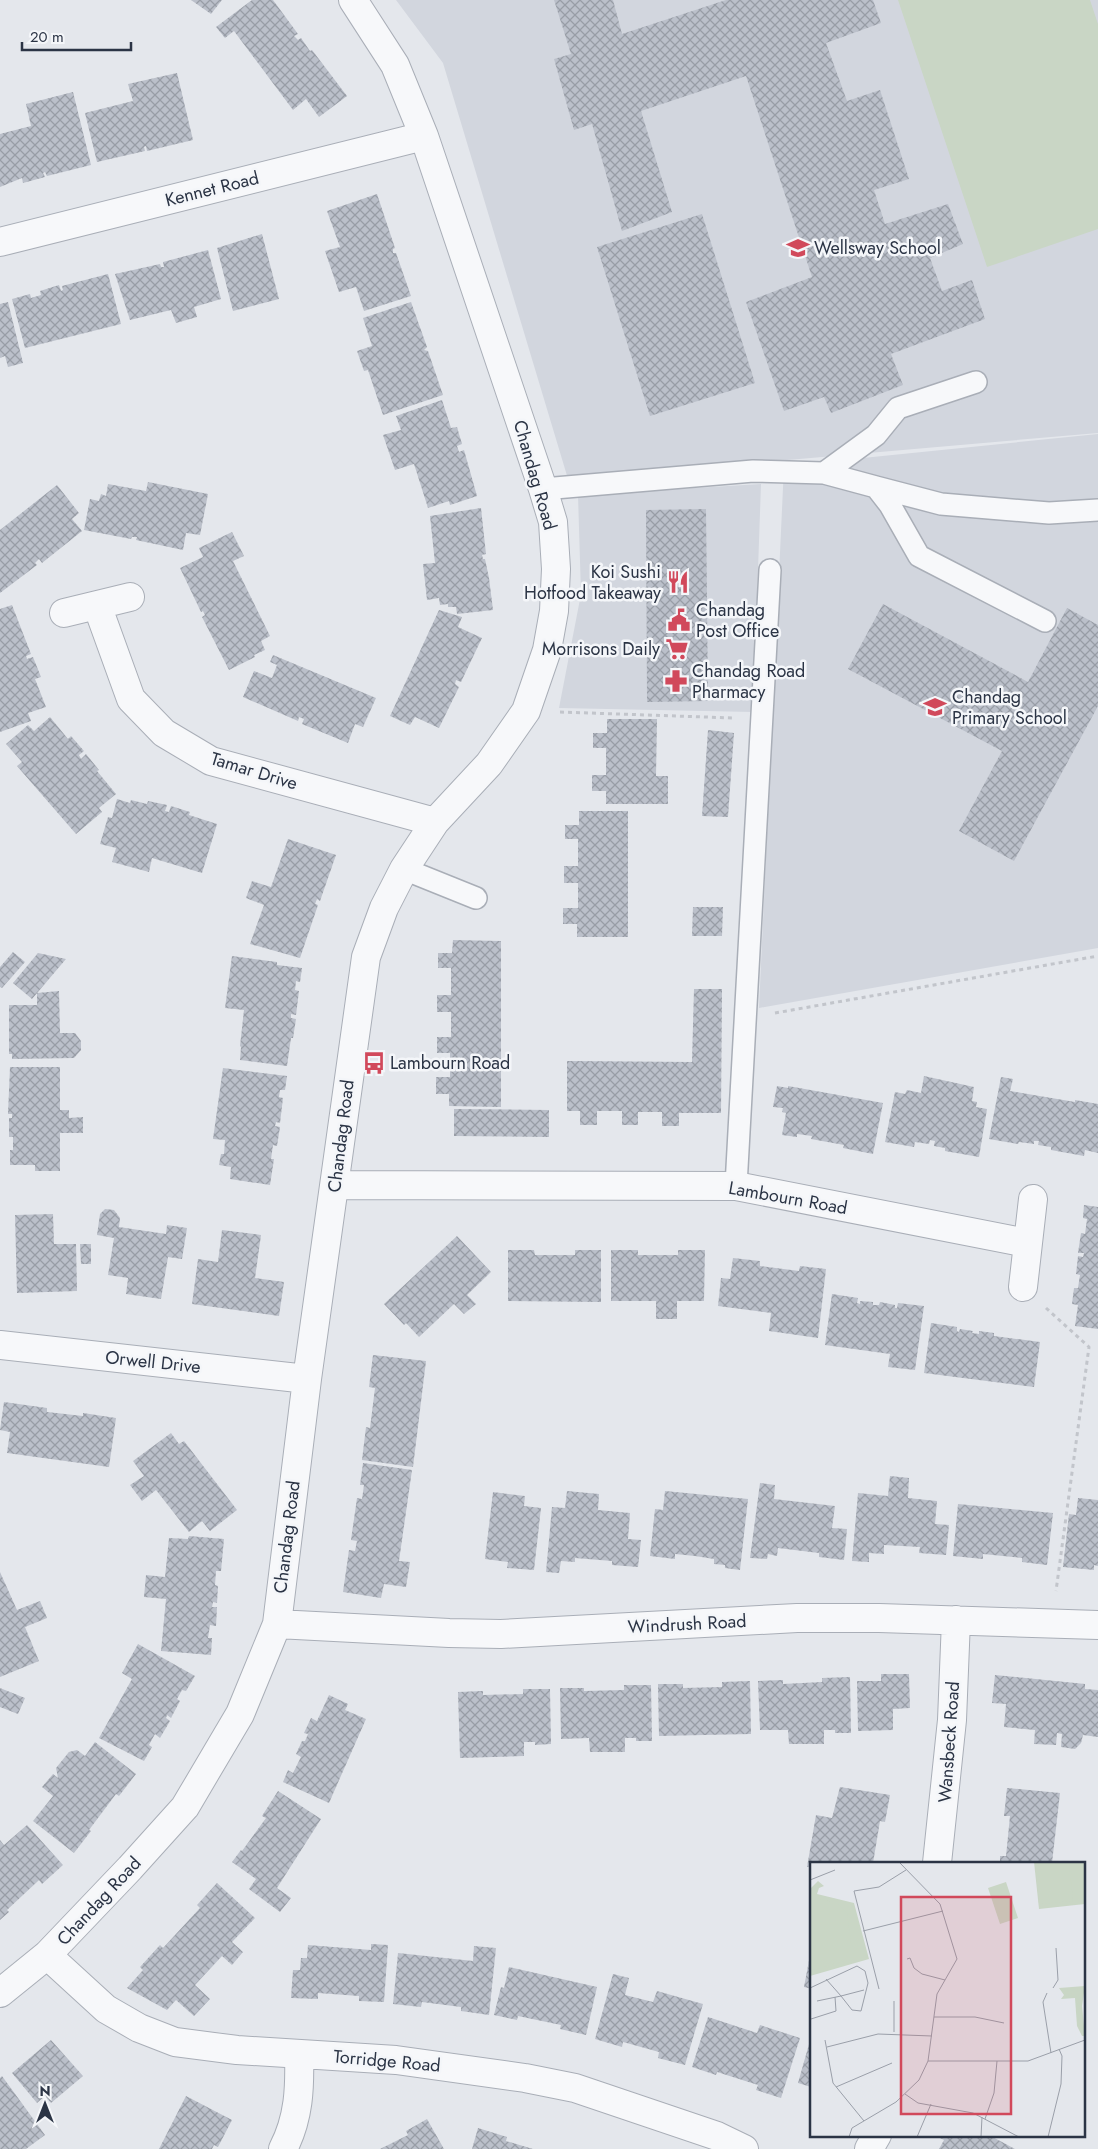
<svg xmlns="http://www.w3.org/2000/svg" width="1098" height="2149" font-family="Jost,sans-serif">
<defs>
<pattern id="building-cross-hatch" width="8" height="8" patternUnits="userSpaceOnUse" patternTransform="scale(1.25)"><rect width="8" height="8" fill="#bbc0ca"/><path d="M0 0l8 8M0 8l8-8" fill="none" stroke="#989da6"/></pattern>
</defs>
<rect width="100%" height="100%" fill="#e4e7ec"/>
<!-- built -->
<path fill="#d2d6de" d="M396,0H1098V433L568,479L443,63Z
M1098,434V948L759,1008L784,466Z
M761,484L753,712L559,708L581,594L578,495Z"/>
<!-- pitch -->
<path fill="#c9d6c5" d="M898,0H1090L1098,24V229L987,267Z"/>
<!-- building -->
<path fill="url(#building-cross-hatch)" d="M191,0H222L211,14Z
M252,0H273L298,34L294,36L298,40L301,38L310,51L312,50L347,96L319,117L306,99L293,110L234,31L225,38L216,27Z
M554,0H613L622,34L726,0H873L881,23L826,43L847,101L880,90L909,179L874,190L885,224L948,204L963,244L930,258L942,291L972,280L985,319L891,354L903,385L831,413L824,397L784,411L746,302L812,277L746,76L641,111L672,212L622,231L592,124L574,130L554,59L571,54Z
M177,73L193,140L147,151L146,146L144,147L145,151L97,162L85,113L133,101L128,84Z
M73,92L91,165L47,176L45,172L43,173L45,177L23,183L22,178L0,187V134L31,126L26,104Z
M377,194L395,248L393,249V253H396L411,296L364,311L356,287L339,292L325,251L340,247L327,211Z
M702,214L755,383L650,416L597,247Z
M262,234L279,299L233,311L217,248Z
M208,250L221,299L194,307L197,317L176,323L171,310L130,320L115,274L160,264L161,267H164L163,262Z
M108,274L121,324L25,348L12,299L30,294L31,298L41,295L40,291L59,285L61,291L63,290L62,286Z
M8,302L23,363L8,367L5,356L0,358V304Z
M411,302L427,347L424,350L428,351L443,395L383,415L368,370L364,371L357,351L372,346L363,318Z
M442,400L451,428L457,427L462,444L457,446L459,452L464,450L477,496L450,505L449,501L428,508L414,464L395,470L383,435L401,430L396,416Z
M148,482L208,494L200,535L186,533L183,550L136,540L137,537H132L131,539L84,530L90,499L99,501L101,494L106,496L108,484L146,491Z
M57,485L79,513L72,519L82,531L42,563L39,559L35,563L37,565L0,593V530Z
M481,508L486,554L482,555L483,559H485L489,578L493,610L457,614L456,607H448V604L440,605L439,598L427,600L423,564L435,563L430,516Z
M706,509L708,701L647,702L646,510Z
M232,532L244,556L233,561L270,636L261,641L265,650L254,655L255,657L229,670L202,617L205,615L203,611L201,612L180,568L203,557L199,548Z
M883,604L1028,682L1067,608L1098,625V706L1014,861L959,831L1002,751L848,669Z
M12,605L31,654L26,656L27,659L33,657L41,677L35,679L46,707L28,713L31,721L0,732V609Z
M439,610L462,617L458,627L482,638L461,682L456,680L455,684L459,687L439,728L415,717L410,725L390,716Z
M273,655L376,698L363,727L355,724L348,743L302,724L304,719L299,717L298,721L243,697L254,671L272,678L277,665L270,662Z
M50,717L68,739L71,736L84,751L79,755L81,759L86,754L99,770L97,771L116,794L99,808L102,812L76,834L17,766L22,762L6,744L28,725L34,731Z
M607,719H657L656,776H668V804H606V791H592V775H606V748H593V733H607Z
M708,730L734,733L728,817L702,816Z
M117,799L130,803L131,800L147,804L148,801L167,805L165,811L169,812L171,806L190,812L189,815L217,824L202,873L152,858L149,872L112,862L116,848L100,844L108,817L112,818Z
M579,811H628V937H577V924H563V908H578V883H564V866H578V839H565V825H579Z
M288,839L336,855L320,901L317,899L315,904L318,905L300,958L250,944L264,905L246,898L252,881L271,887Z
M693,907H723L722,936H692Z
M453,940L501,941V1107L449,1106V1094H436V1077H450V1053H437V1037H451V1012H437V995H451V968H438V953H452Z
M13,952L25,962L2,988L0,987V967Z
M38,953L66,959L32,999L13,983Z
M232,956L277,962V965L302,968L300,982L296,981L295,990L299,991L296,1015L291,1014V1018L296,1019L293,1038H291L287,1066L240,1060L241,1047L240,1046L244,1010L225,1008Z
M694,989H722L721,1113H679V1126H662V1112H638V1125H622V1111H597V1125H580V1111H567V1061L692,1062Z
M59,991L60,1033H75L81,1041V1050L74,1058L12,1059V1054H9V1005H37V993Z
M10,1067H60V1110H69V1118L83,1117V1133H60V1171H35V1165H10V1150H13V1137H9V1118H12V1114H8Z
M223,1068L287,1076L285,1090H280L279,1097L283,1098L280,1123L276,1122L275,1126L280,1127L277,1146L273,1145L271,1159H274L270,1185L230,1179L231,1167L219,1165L221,1154H224L225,1140L213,1139Z
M924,1076L974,1087L972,1101L977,1102L976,1107L987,1109L979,1157L945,1151V1148L934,1146L935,1141L930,1140L929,1144L915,1142L914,1147L885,1142L895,1092L905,1094L907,1090L921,1093Z
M1001,1077L1013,1079L1010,1091L1075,1102V1100L1098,1104V1153L1085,1150L1084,1156L1051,1150V1147L1038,1145L1039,1141H1034V1144L1019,1142L1018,1144L989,1139Z
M777,1086L788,1088V1086L883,1103L873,1154L843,1148L844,1145L811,1139L812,1136L797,1134V1137L782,1135L786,1113L782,1112L783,1108L773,1107Z
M454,1109L549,1110V1137L454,1136Z
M1084,1205L1098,1207V1329L1075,1326L1078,1305L1072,1304L1074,1288H1078L1080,1275L1076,1274L1078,1256L1083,1257L1084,1253H1078L1081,1233L1085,1234L1087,1219L1083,1218Z
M105,1209L114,1210L120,1218L119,1227L166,1234L167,1225L187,1228L182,1259L168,1257L161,1299L126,1294L128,1278L108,1275L114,1238L97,1235L100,1214Z
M53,1214L54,1244H76L77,1291L17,1293L15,1215Z
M222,1230L261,1235L255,1278L284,1282L279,1316L192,1304L198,1259L218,1262Z
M457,1236L491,1272L467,1295L476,1304L464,1314L454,1304L419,1337L406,1323L404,1325L384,1304Z
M80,1244H91V1264H81Z
M508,1250H534L535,1255H575V1250H601V1302L508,1301Z
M611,1250H638V1255H678V1250H705L704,1301H677V1319H656V1301H611Z
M733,1258L760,1261V1266L799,1271L800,1266L826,1269L818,1338L769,1331L771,1313L718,1306L721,1278L730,1279Z
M832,1294L858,1298L857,1303L860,1304V1301L873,1302V1305H879L880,1302L895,1305V1308H897L898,1303L924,1306L915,1370L888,1367L890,1354L825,1345Z
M931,1323L957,1327V1331L959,1332L960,1329L973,1331L972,1333L979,1334V1331L994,1333V1336L1040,1342L1034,1387L924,1373Z
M373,1355L426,1361L413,1467L362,1460L366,1427L370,1428L375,1388L369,1387Z
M4,1402L47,1408V1412L83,1416V1413L116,1418L109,1467L7,1453L10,1432L0,1430Z
M171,1433L179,1444L184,1441L237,1510L210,1531L202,1521L189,1532L156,1490L142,1501L130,1485L144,1476L133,1461Z
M363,1463L412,1470L399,1561L410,1562L406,1587L384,1584L381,1598L343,1592L349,1550L355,1551L357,1541L351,1540L357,1498L362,1499L364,1485H360Z
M890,1476L909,1478L908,1498L937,1501L935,1524L949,1525L946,1555L919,1553L920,1547L884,1545V1554L869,1553V1562L852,1561L858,1493L888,1496Z
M760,1483L775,1485L774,1499L835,1506L832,1528L847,1529L844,1560L819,1557V1553L778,1548L777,1556L768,1554L767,1559L750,1558Z
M567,1491L599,1494L598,1510L630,1513L628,1539L641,1540L638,1567L612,1565V1561L575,1558V1562L561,1561L559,1573L546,1572L552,1507L565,1508Z
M665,1491L748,1499L740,1570L725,1568V1565L714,1564V1559L695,1556L675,1554V1559L650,1556L655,1509L663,1510Z
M493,1492L525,1496L524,1506L541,1508L534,1570L507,1568L508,1562L485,1559Z
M1078,1498L1098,1500V1566L1094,1565V1570L1063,1567L1069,1514L1076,1515Z
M958,1504L1053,1513L1047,1565L1022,1562V1558L1003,1556L983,1554V1559L953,1556Z
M189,1536L224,1539L221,1571H216L215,1585L218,1586L217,1603L213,1602L212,1607H217L216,1626L210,1625L208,1638H212L211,1655L161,1651L166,1599L144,1597L146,1575L165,1577L169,1538L188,1539Z
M0,1572L17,1610L40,1601L47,1618L25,1627L39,1661L0,1677Z
M138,1644L195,1676L186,1691L182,1690L177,1699L180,1701L171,1718L167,1715L166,1718L170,1721L160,1738L155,1734L149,1745L152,1747L144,1761L99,1738L132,1679L122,1673Z
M881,1674H909L910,1708L893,1709V1730L858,1731L857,1681H881Z
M995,1675L1085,1684V1689L1098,1690V1737L1083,1735L1081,1743L1075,1749L1061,1747L1062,1734L1057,1733L1056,1745L1034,1744L1035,1730L1004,1727L1006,1704L992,1703Z
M850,1677L851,1733H835V1730H824V1744H789L788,1730H760L758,1681L783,1680V1684L822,1682V1678Z
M750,1681L751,1734L659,1736L658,1684H683V1688L722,1687V1682Z
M624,1685H651L652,1741H636V1738H625V1752H590L589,1738L561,1739L560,1688H584V1691L624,1690Z
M0,1688L25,1698L18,1714L0,1707Z
M523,1689H550L551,1744L535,1745V1742H524V1756L460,1758L458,1692L483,1691V1695L523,1694Z
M329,1695L348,1704L345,1710L366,1719L329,1803L283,1782L288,1770L293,1773L301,1757L296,1754L302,1741H305L308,1734L304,1733L311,1718L317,1721Z
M95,1742L136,1774L119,1796L116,1794L89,1830L91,1831L74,1853L33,1821L53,1796L42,1787L53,1774L58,1778L56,1768L69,1752L77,1750L85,1756Z
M840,1787L890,1795L885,1822L880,1821L873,1863H812V1867H807L816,1815L832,1818Z
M1007,1788L1060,1793L1052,1863H1000V1856H1006L1010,1816H1004Z
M278,1791L321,1819L277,1888L291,1898L280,1912L249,1889L256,1879L232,1862L241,1850L242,1851L266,1818L262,1816Z
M27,1825L63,1865L42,1884L39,1880L7,1910L9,1912L0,1920V1840L4,1845Z
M217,1883L255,1918L232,1942L243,1952L232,1965L222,1956L195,1985L210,1999L194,2016L176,2000L167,2010L127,1988L143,1970L140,1967L160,1945L163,1948L200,1908L197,1905Z
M371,1944L388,1945L384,2002L359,2001V1996L318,1993V1999L291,1998L293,1970H300L301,1958H307L308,1945L371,1950Z
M474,1946L496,1948L489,2015L461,2011V2007L422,2002L421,2007L393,2004L398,1953L473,1961Z
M811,1950H812V1989L804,1987Z
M509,1967L597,1987L586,2035L560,2029L561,2025L518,2016L517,2020L494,2015L501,1987L504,1988Z
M613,1974L629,1978L625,1995L653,2002L657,1991L703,2004L685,2065L658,2058L659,2052L623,2042L622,2047L595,2039Z
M708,2017L757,2033L760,2025L800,2038L781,2098L756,2090L758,2085L717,2072L716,2075L692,2067Z
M811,2037L812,2082L811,2087L798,2083Z
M51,2040L83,2076L51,2103L45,2096L37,2103L12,2073Z
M2,2076L45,2135L26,2149H0V2078Z
M186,2096L232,2120L218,2147L214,2145L212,2149H159Z
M427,2119L444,2149H380L408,2135L406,2131Z
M478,2128L507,2137L506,2141L533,2149H472Z
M941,2135H989L1015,2149H939L944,2140L940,2138Z"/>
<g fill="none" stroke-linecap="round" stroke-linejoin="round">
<defs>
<path id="lane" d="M824,473L876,435L898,408L976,382
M876,487L941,504L1049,513L1098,510
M543,489L753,471L824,473L876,487L890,505L919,556L1045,621
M404,869L476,898
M736,1186L770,570"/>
<path id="street" d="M0,242L424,136
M97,605L130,597
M64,613L97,605L131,699L164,733L211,761L435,822
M335,1185L736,1186L1027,1243
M1023,1287L1033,1199
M0,1345L307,1379
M277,1624L449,1633L501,1634L797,1618H879L1098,1625
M937,1863L952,1720L956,1620
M47,1955L106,2009L139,2028L175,2042L237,2050L396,2060L525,2078L575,2088L717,2136L744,2149
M0,1993L47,1955L130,1868L185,1807L240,1714L277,1624L307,1379L366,957L384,908L404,869L435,822L489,764L526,711L547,650L554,611L556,569L553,522L543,489L424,136L395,65L353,0
M283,2149C299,2118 300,2088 299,2054
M869,2149L877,2135"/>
</defs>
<!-- lane casing -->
<use href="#lane" stroke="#a9aeb7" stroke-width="24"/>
<!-- street casing -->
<use href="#street" stroke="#a9aeb7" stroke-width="30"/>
<!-- path -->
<path stroke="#c2c5cb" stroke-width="3" stroke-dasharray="4 4" stroke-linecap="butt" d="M560,712L734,718
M775,1013L1098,956
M1046,1308L1089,1347L1056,1591"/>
<!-- lane -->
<use href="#lane" stroke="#f7f8fa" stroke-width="21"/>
<!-- street -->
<use href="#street" stroke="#f7f8fa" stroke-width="28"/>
</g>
<!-- icons -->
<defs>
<symbol id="school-bare" viewBox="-9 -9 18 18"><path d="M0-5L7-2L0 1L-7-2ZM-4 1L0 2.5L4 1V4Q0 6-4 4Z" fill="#d1495b" stroke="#f4f6f9" stroke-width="2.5" paint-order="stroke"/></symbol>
<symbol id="restaurant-bare" viewBox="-9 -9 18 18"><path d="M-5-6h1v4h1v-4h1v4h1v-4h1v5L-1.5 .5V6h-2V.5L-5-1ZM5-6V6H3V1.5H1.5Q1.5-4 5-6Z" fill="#d1495b" stroke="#f4f6f9" stroke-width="2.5" paint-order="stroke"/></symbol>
<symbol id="civic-bare" viewBox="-9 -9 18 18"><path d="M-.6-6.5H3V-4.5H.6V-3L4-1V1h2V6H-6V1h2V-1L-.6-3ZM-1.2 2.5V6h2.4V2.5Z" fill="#d1495b" stroke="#f4f6f9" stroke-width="2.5" paint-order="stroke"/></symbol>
<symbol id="supermarket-bare" viewBox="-9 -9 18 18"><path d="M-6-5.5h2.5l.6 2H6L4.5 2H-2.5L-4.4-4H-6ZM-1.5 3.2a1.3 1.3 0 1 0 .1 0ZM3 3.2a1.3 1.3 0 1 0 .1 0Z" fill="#d1495b" stroke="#f4f6f9" stroke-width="2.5" paint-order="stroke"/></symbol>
<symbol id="pharmacy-bare" viewBox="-9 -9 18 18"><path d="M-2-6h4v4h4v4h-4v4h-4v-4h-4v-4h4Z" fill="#d1495b" stroke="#f4f6f9" stroke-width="2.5" paint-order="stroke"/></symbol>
<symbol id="bus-bare" viewBox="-9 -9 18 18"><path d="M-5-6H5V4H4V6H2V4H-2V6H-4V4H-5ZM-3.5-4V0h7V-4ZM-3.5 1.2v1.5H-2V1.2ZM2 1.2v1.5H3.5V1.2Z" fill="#d1495b" stroke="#f4f6f9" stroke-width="2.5" paint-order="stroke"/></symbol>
</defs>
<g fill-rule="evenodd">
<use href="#school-bare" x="782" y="232" width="32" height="32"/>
<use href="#restaurant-bare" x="662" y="566" width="32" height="32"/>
<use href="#civic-bare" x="663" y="604" width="32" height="32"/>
<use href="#supermarket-bare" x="661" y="633" width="32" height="32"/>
<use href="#pharmacy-bare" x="660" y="665" width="32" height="32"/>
<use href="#school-bare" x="919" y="691" width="32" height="32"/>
<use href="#bus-bare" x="358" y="1047" width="32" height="32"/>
</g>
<g text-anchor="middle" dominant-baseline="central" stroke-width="5" stroke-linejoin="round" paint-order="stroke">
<!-- street labels -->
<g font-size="18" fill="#2b3445" stroke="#f4f6f9">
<text transform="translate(212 189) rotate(-14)">Kennet Road</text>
<text transform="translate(535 475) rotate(74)">Chandag Road</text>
<text transform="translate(254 771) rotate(17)">Tamar Drive</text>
<text transform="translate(341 1136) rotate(-83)">Chandag Road</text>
<text transform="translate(788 1198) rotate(10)">Lambourn Road</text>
<text transform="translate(153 1362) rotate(6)">Orwell Drive</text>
<text transform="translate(287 1537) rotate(-83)">Chandag Road</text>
<text transform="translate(687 1624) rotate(-3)">Windrush Road</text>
<text transform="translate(949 1742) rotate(-86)">Wansbeck Road</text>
<text transform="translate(99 1901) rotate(-47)">Chandag Road</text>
<text transform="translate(387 2061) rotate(5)">Torridge Road</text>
</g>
<!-- poi labels -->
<g font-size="18" fill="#2b3445" stroke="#f4f6f9" text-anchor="start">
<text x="814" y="248">Wellsway School</text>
<text x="661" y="572" text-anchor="end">Koi Sushi<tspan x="661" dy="21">Hotfood Takeaway</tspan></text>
<text x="696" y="610">Chandag<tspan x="696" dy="21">Post Office</tspan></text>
<text x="660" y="649" text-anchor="end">Morrisons Daily</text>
<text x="692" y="671">Chandag Road<tspan x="692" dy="21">Pharmacy</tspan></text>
<text x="952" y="697">Chandag<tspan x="952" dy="21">Primary School</tspan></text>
<text x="390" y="1063">Lambourn Road</text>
</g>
</g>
<!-- overview -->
<g transform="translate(810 1862)">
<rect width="275" height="275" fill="#e4e7ec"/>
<path d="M275,124L272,144L275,174H272L267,164L265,136L251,137L254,133L249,126Z" fill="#c9d6c5"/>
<path d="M224,0H275V42L229,47ZM8,19L14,24L9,26L7,32L44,41L59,97L0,114V27Z" fill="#c9d6c5"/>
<path d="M225,0H259L263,39L229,42ZM196,20L208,56L190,62L178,26ZM10,37L27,41L37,51L41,81L34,99L3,108L0,107V39Z" fill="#c9d6c5"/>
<path fill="none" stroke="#9a9fa9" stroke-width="1" d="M0,18L25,8M53,69L133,49M97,97L100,96L104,106L112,112L135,118M16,117L31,134L54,128M0,126L47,104L55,109L58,121L51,149L42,148L31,134L7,139M243,126L248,118L246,86M69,127L44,29L69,25L96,8M237,131L233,140L241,191M84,139V170M124,155H165L194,161M1,157L26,149L25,135M15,178L23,221L54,259M17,185L68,172L122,174M118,199H218L275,178M26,225L82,201M95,232L108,241L163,251L209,275M175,257L184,231L187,199M39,275L42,266L86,240L109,218L118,199L127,132L147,97L130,42L89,0M107,275L121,242M171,275L172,255M238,275L251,222L252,194L249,187"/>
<path fill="#d1495b" fill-opacity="0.15" stroke="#d1495b" stroke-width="2.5" d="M91,35H201V252H91Z"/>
<rect width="275" height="275" fill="none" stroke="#2b3445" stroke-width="2.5"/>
</g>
<!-- north arrow -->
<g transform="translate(45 2104)" stroke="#f4f6f9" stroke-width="4" paint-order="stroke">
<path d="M0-4L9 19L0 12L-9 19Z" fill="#2b3445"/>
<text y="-8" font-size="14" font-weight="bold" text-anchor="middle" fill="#2b3445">N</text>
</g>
<!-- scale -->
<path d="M22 42v8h109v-8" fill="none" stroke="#2b3445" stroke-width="2.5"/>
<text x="30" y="42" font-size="15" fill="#2b3445" stroke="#f4f6f9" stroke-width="4" paint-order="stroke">20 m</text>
</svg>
